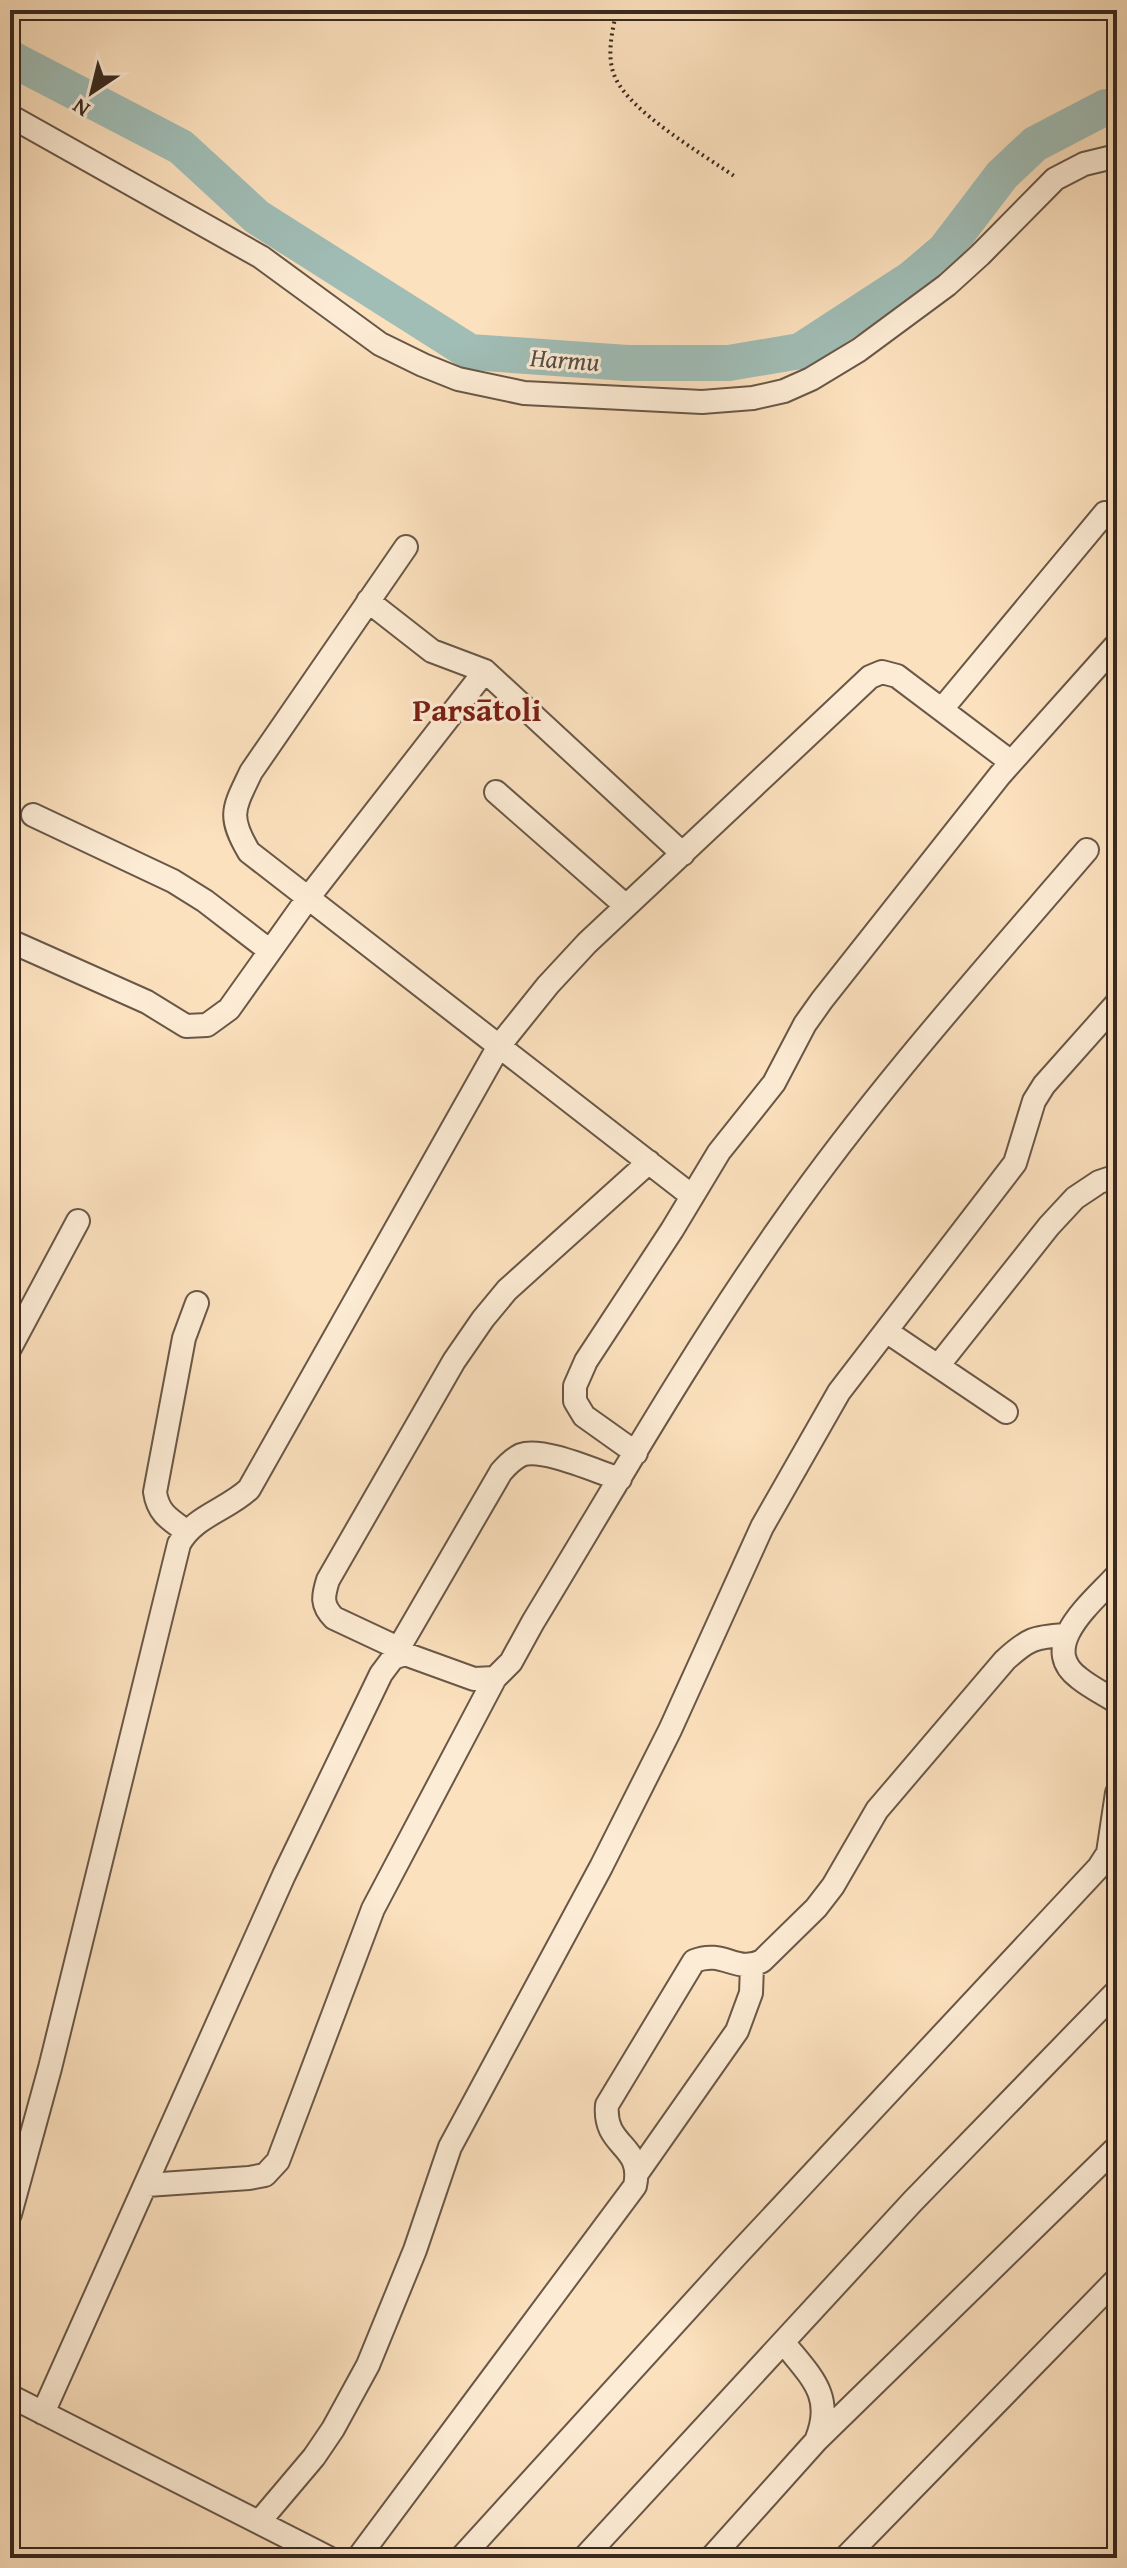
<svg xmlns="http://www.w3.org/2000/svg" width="1127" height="2568" font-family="'Gentium Book Plus',serif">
<rect width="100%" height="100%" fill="#fce1be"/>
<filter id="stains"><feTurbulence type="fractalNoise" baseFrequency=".0025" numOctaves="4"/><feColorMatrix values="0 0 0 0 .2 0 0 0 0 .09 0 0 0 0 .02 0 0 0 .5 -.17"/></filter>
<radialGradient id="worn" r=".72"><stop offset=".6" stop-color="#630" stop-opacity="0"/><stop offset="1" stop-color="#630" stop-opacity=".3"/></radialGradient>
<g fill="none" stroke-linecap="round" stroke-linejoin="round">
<!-- river -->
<path stroke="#a0bdb6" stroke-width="36" d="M10,58L181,147L257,217L470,352L627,363H729L800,351L912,278L945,250L1002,175L1035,144L1106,107H1117"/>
<defs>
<path id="minor" d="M10,116L261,257L380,344L423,365L458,379L524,393L702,402L753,398L784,391L811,379L859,350L947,285L980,255L1055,179L1084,164L1117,156
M406,547L251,772C234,808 227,815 249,852L692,1196
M368,601L432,651L485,671L683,854
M942,709L1105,513
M496,792L626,906
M33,815L173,881L205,901L270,951
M10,941L147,1002L186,1026L207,1025L229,1009L308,898L485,671
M886,1331L1006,1412
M10,1348L78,1221
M938,1366L1049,1226L1075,1198L1099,1182L1117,1176
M636,1453L584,1416L575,1401V1386L586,1361L672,1230L719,1152L774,1083L805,1024L822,1000L1000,775L1117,644
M186,1531C169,1519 158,1513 155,1492L184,1338L197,1303
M1117,1575C1094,1601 1036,1646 1079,1678C1090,1687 1104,1694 1117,1702
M398,1648L334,1618C321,1605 323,1596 328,1580L454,1361L483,1319L507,1290L649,1162
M393,1658L501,1472C507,1465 513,1459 521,1455C543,1447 597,1472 620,1479
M638,2172L737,2031L751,1993L752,1966
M147,2185L249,2178L265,2175L278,2161L373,1909L495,1678
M10,2214L50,2068L179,1544C194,1516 227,1510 249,1489L499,1046L548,985L587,943L870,677L882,672L897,676L1011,762
M10,2396L329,2558
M43,2413L284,1875L381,1674L393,1658L405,1654L474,1679L495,1678L511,1662L533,1622C615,1487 693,1350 784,1221C876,1090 983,971 1087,850
M816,2441L1117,2147
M259,2522L314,2457L333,2429L368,2365L415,2250L450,2147L601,1867L670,1730L762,1527L839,1392L1015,1163L1034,1101L1044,1085L1117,1003
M358,2558L635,2186C644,2144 603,2148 607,2105L694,1961C724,1949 736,1974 762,1961L816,1908L833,1886L877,1810L1005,1660C1028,1639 1034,1637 1065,1635
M461,2558L735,2257L1099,1867L1108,1853L1117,1793
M584,2558L913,2201L1117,1991
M711,2558L816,2441C835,2396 811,2377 784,2343
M845,2558L1117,2279"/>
</defs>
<!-- minor casing -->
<use href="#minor" stroke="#695747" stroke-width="26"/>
<!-- path -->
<path stroke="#38291f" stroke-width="4" stroke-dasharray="2 4" stroke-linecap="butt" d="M617,10C612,31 606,57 615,77C630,112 701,153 734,176"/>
<!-- minor -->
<use href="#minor" stroke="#fdecd5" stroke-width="22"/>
</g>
<g text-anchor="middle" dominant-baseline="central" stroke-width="6" stroke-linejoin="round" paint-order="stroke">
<!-- water labels -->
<g font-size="26" font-style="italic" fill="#524e45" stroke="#fdecd5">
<text transform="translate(565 359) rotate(4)">Harmu</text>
</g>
<!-- district labels -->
<g font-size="32" font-weight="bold" fill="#7a1f14" stroke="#fdecd5">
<text x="477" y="709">Parsātoli</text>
</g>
</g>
<!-- margin -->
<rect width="1127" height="2568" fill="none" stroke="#fce1be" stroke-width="40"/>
<rect x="12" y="12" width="1103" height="2544" fill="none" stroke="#38291f" stroke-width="4"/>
<rect x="20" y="20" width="1087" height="2528" fill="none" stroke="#38291f" stroke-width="2"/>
<!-- north arrow -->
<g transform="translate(92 92) rotate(215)" stroke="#fdecd5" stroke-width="6" paint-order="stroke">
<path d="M0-6L14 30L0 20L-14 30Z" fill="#38291f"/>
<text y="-12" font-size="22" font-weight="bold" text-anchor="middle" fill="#38291f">N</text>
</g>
<rect width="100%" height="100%" filter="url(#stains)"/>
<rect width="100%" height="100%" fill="url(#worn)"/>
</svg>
